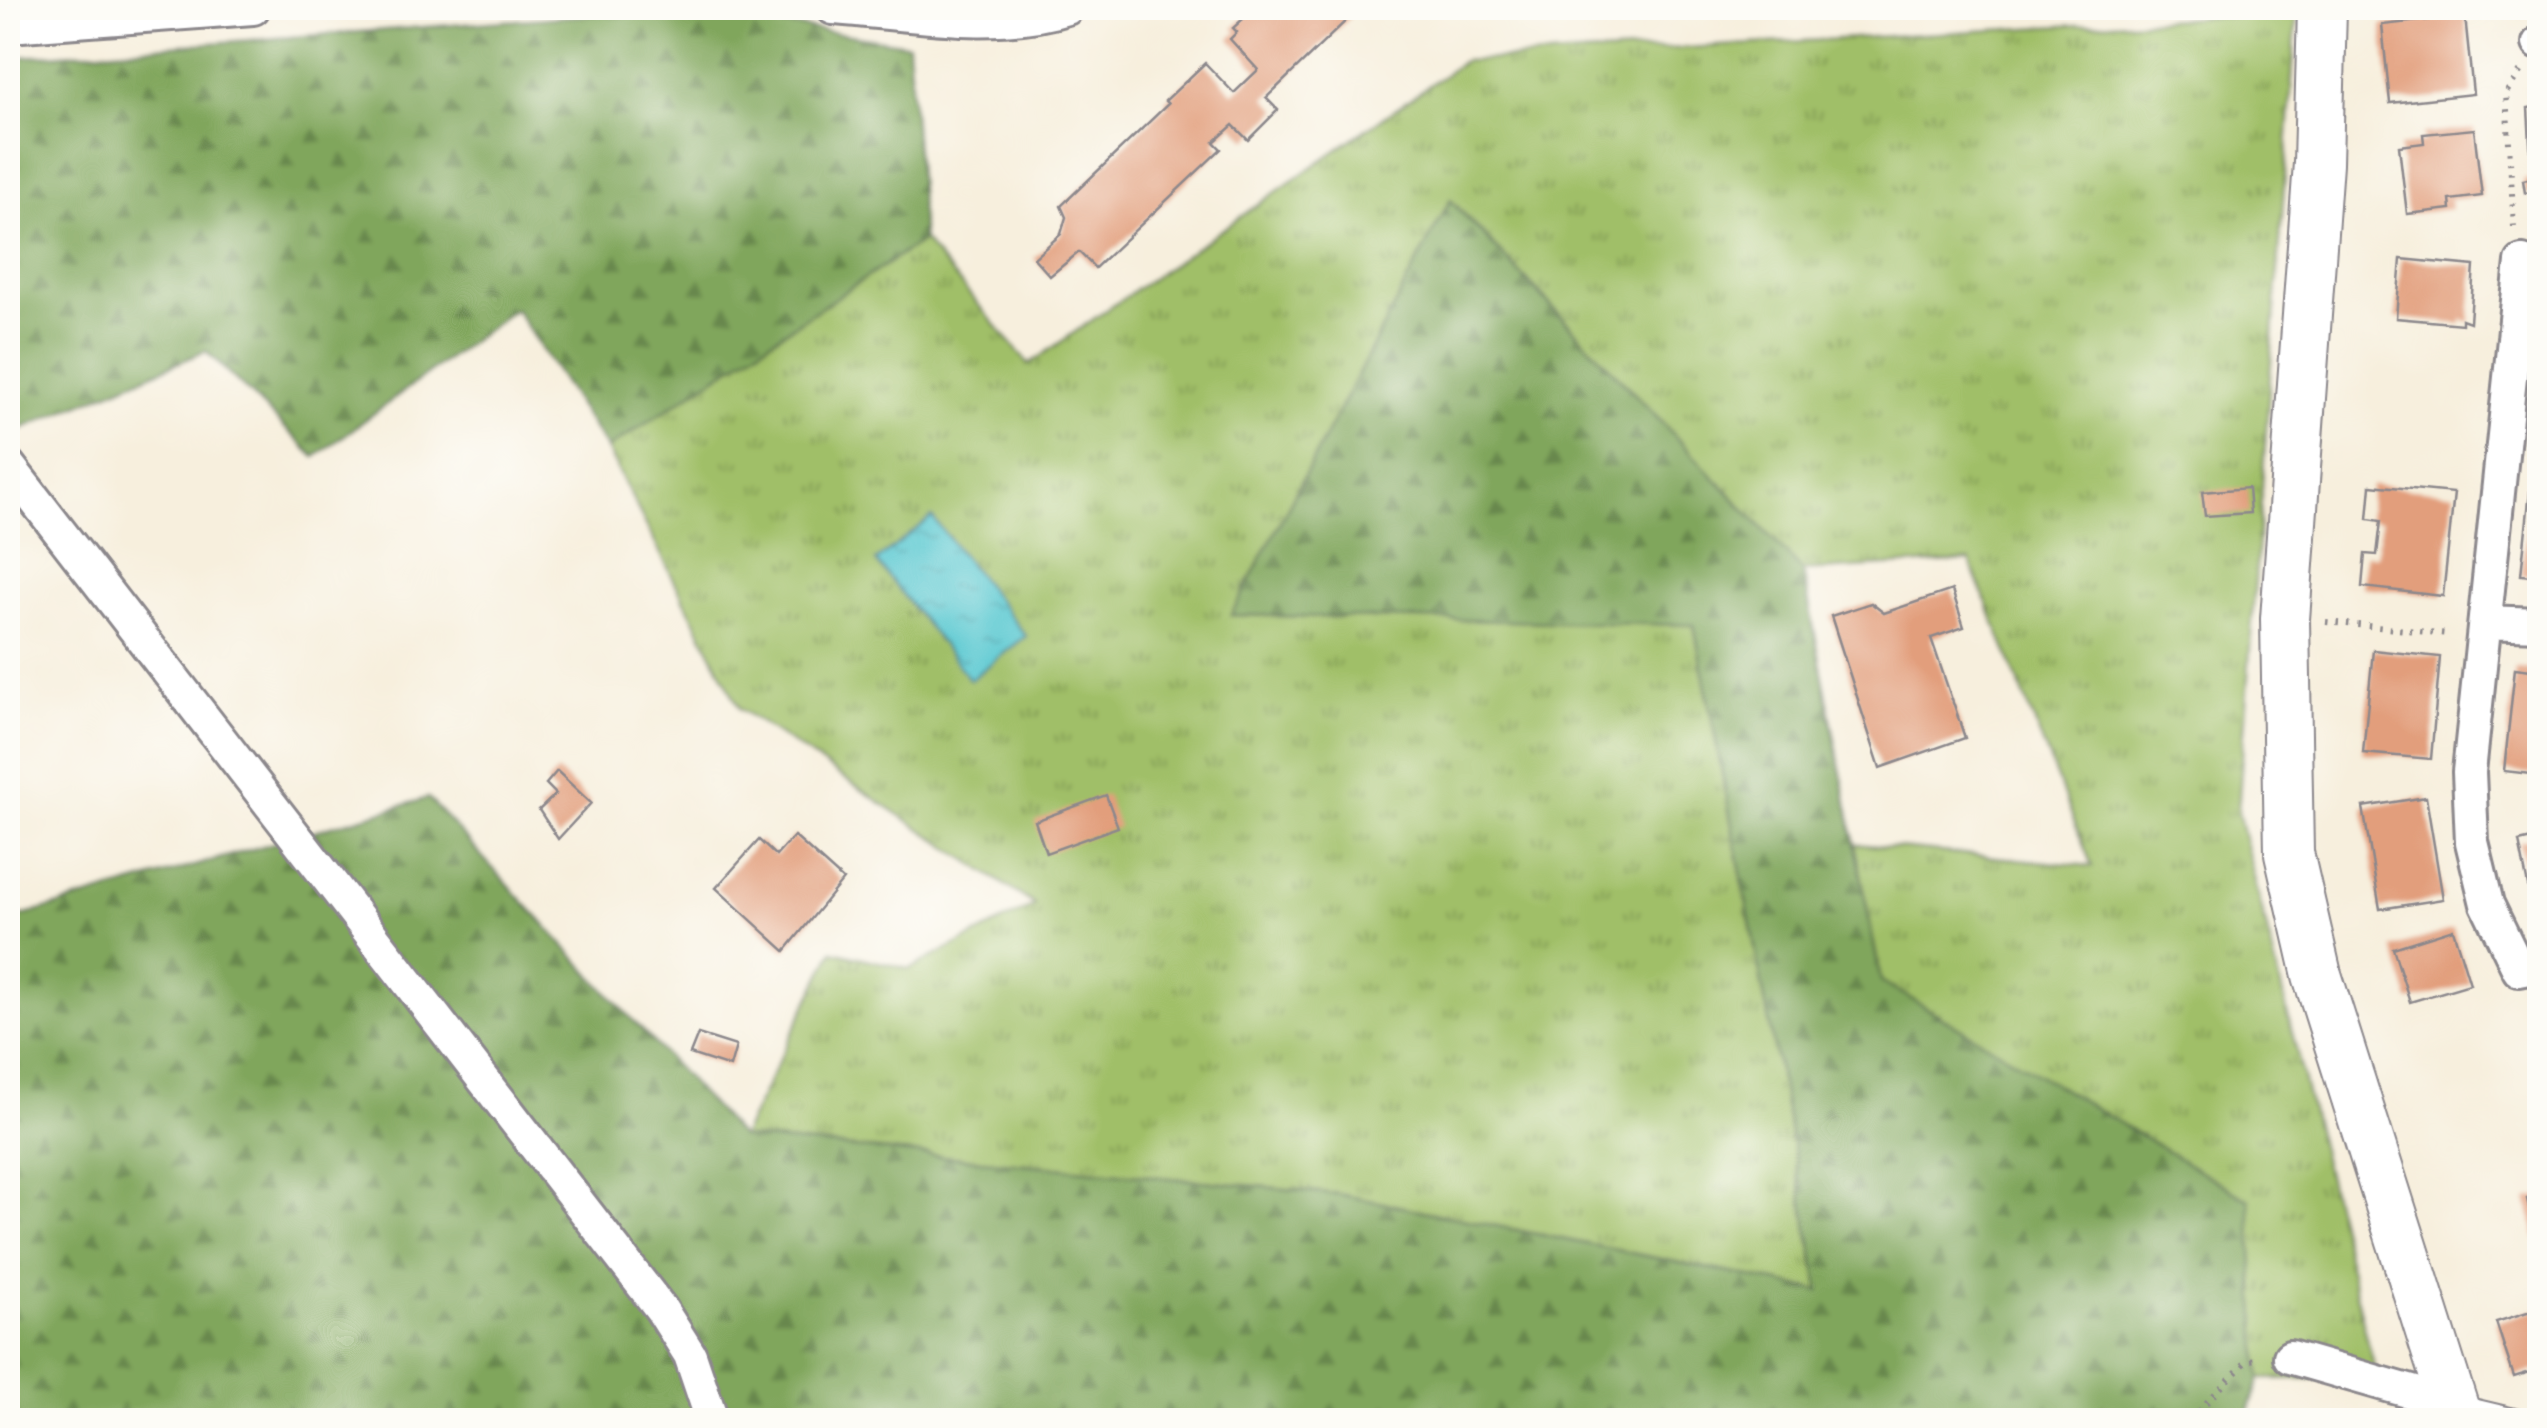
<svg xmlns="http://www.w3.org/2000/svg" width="2547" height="1428" font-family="'Comic Neue',sans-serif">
<defs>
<pattern id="grass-tufts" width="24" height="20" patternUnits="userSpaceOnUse" patternTransform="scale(2.5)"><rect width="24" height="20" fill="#a0bf67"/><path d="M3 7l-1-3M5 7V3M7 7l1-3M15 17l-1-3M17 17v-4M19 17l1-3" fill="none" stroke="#829b56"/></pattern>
<pattern id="forest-firs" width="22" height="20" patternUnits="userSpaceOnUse" patternTransform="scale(2.5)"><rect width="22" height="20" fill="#80a65c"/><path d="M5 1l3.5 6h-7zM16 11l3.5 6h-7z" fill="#68874d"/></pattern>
<pattern id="water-ripples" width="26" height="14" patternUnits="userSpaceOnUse" patternTransform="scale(2.5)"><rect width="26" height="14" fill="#5cc9d2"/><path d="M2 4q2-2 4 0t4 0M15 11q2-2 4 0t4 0" fill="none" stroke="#50acb5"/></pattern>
</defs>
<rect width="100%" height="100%" fill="#fdfcf7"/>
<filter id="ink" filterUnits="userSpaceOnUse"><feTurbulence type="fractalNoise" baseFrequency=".01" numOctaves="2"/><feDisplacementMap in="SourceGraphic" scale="20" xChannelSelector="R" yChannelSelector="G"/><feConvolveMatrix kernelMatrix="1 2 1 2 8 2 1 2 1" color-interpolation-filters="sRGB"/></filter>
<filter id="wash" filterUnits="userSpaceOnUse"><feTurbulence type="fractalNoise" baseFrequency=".0048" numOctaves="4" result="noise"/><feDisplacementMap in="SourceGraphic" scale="40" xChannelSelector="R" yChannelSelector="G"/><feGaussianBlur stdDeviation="2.25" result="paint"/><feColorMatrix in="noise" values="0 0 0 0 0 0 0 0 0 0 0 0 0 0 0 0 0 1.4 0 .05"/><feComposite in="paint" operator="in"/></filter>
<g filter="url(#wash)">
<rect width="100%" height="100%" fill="#f7efdd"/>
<!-- grass -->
<path fill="url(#grass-tufts)" stroke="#617051" stroke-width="2.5" d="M2297,12L2238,812L2377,1378L2260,1379L2248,1200L1881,981L1855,844L2092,866L1970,561L1803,571L1451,200L1232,615L1694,624L1820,1291L1338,1194L741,1137L833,951L909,969L1035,905L740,709L607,449L923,240L1029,364L1464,61Z"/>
<!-- forest -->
<path fill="url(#forest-firs)" stroke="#51644c" stroke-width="2.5" d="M679,8L908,44L923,240L607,449L515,309L315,457L206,351L14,432L8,426V58Z
M1450,200L1803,571L1881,981L2249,1200L2260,1379L2246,1420H8V920L428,798L741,1137L1338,1194L1820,1291L1694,625L1231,615Z"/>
<!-- water -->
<path fill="url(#water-ripples)" stroke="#3f7686" stroke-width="2.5" d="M932,517L1026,636L970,680L876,561Z"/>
<g id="blocks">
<!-- building -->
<path fill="#e29e7c" d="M1255,8H1353L1356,11L1266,98L1278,110L1248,140L1233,125L1214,142L1221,149L1095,268L1079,252L1050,276L1034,258L1061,234L1066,217L1061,206L1168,104L1165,101L1205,63L1234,93L1258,70L1230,39L1237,32L1233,28Z
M2465,16L2473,94L2390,103L2382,25Z
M2540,106V191L2525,193L2523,180L2532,178L2528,108Z
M2474,129L2482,196L2450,200L2451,209L2407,214L2399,146L2424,143L2423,134Z
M2401,259L2474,266L2470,322L2462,319V324L2396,318Z
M2532,472L2540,473V577L2521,575Z
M2371,485L2454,493L2443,596L2362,587L2365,554L2377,555L2381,521L2368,519Z
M2248,488L2250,513L2205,516L2202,492Z
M1952,590L1964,627L1931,638L1965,738L1880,768L1831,616L1871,603L1884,613Z
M2373,650L2440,657L2431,759L2363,753Z
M2515,668L2540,671V775L2504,771Z
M557,771L591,803L558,839L539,810L556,794L546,784Z
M1106,795L1118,827L1046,853L1035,821Z
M2426,797L2443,899L2380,909L2363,807Z
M794,836L843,880L785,951L716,888L759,840L776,856Z
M2540,837V924L2536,925L2519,842Z
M2453,929L2470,984L2410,1002L2393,948Z
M698,1034L736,1046L730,1067L690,1054Z
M2540,1196V1238H2536L2527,1199Z
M2540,1308V1369L2514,1377L2496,1322Z"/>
</g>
</g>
<g filter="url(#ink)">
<use href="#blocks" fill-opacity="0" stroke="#8c888c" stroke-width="2.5"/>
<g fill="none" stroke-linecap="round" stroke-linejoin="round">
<defs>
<path id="lane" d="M2460,1405L2523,1420"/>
<path id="street" d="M833,8C908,13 994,31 1067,8
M8,26L253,8
M2539,43H2540
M2522,262L2469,772L2472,842L2487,904L2519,970L2540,966
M8,465L661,1309L690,1355L712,1420
M2485,622L2540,624
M2290,1357L2450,1403"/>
<path id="secondary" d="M2322,8L2318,163L2285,619L2289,853L2317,975L2458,1420"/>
</defs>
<!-- lane casing -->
<use href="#lane" stroke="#8c888c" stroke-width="22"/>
<!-- street casing -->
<use href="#street" stroke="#8c888c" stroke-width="38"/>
<!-- secondary casing -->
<use href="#secondary" stroke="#8c888c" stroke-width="52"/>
<!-- path -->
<path stroke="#8c888c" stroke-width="6" stroke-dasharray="2.5 8" stroke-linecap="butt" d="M2514,227L2506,93L2522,69
M2326,622L2448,634
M2194,1420L2202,1407L2248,1360L2259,1359"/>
<!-- lane -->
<use href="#lane" stroke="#fff" stroke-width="18"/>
<!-- street -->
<use href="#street" stroke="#fff" stroke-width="32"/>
<!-- secondary -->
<use href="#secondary" stroke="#fff" stroke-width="48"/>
</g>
</g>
<!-- margin -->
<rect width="2547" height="1428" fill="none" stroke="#fdfcf7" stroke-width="40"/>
</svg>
